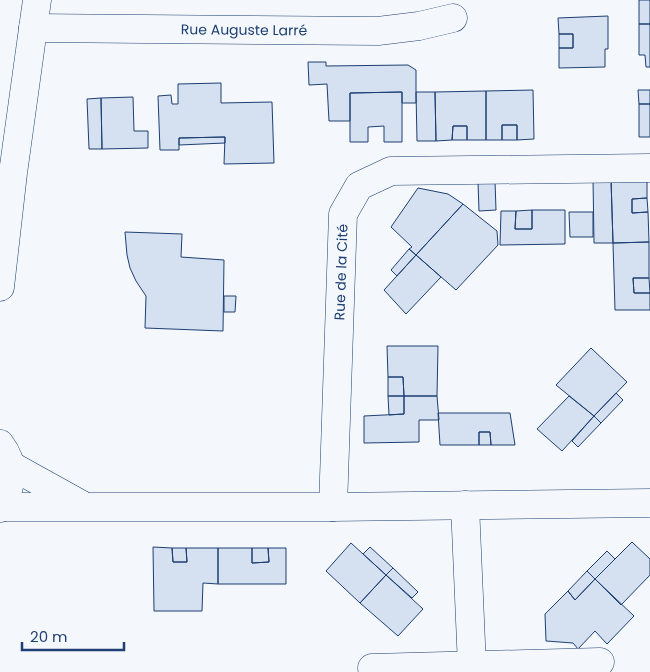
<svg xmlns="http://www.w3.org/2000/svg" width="650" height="672" font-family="Poppins,sans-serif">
<rect width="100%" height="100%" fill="#f4f7fb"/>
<!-- building -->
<path fill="#d5e0f0" stroke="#1d3f73" d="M639,0H650V24H639Z
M608,16V49H605V67L559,68V48H573V34H559L558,18Z
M639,24H650V67H646L645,55H639Z
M559,34H573V48H559Z
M308,62H326V66L408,65L416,70V103H402V92L350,93V121H329L327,84L309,85Z
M221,83V103L272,102L274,163L224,164L225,137L179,138V150H160L158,96L171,95L172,104H178V84Z
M533,90L534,139L517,140V125H502V140H486V91Z
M638,90H650V104H639Z
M486,91V140H467V126H453L452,140L436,141L435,92Z
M402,92V142H384V126L368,127V142H350V93Z
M416,92H435L436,141H417Z
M133,97L134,131H148V148L102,149L101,98Z
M101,98L102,149H89L87,99Z
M639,104H650V137H639Z
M502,125H517V140H502Z
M453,126H467V140H452Z
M225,137V143L179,145V138Z
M647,178V198L632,199V213L648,212L649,242L613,243L611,179Z
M593,179H611L613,243H594Z
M495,181L496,210L479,211L478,182Z
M418,188L448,194L463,204L416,255L409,249L412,247L391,227Z
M647,198L648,212L632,213V199Z
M463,204L497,231L498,245L456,290L416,255Z
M532,210V229H515L516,211Z
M532,210H565V244L500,245L501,211H516L515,229H532Z
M569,212H593V237H570Z
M125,232L182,234L181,257L224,260L223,331L145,328L146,296L136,281L130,268L127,255Z
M649,242V278H633L634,293H650V310H615L613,243Z
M409,249L416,255L397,276L391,270Z
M416,255L441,277L406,314L384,290Z
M633,278H649L650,293H634Z
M224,296H236L235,312H224Z
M387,346H438L437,396H404L403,377H388Z
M591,348L627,382L594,416L556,385Z
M388,377H403L404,396H388Z
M616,393L623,400L601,423L594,416Z
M388,396H404V414L389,415Z
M404,396H437L439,420H419V442L364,443V416L404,414Z
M569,396L594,416L562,451L537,429Z
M438,413H510L515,445H491L490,432H479V445H440Z
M594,416L601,423L578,447L572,441Z
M479,432H490L491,445H479Z
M632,542L650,559V575L621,605L595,579Z
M351,543L386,575L360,603L326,571Z
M153,547L172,548L173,562H187L186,548H218V584L203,583L202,611H154Z
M370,547L393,568L386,575L363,554Z
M172,548H186L187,562H173Z
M218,548H252V563L269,562L268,548H286V584H218Z
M252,548H268L269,562L252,563Z
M607,551L615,559L595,579L587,571Z
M393,568L418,592L412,598L386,575Z
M587,571L595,579L575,600L568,591Z
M386,575L423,609L398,636L360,603Z
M595,579L634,616L607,644L595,631L578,649L573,643L546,641L545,614L568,591L575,600Z"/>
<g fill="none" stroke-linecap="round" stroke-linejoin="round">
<defs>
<g id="street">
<path id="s1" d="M33,28L378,31L419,26L453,18"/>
<path d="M10,465L82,505"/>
<path d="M465,505L472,666"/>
<path d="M1,507H333L650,503"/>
<path id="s2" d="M333,507L343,214L359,186L391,171L650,168"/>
<path d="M372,668L600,662"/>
</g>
<path id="secondary" d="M0,287L13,173L37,0
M0,444C17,466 12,486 0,508"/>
</defs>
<!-- street casing -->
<use href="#street" stroke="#1d3f73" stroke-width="29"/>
<!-- secondary casing -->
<use href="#secondary" stroke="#1d3f73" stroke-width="29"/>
<!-- street -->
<use href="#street" stroke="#f4f7fb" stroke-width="28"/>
<!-- secondary -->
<use href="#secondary" stroke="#f4f7fb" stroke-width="28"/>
</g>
<g text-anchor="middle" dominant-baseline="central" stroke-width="4" stroke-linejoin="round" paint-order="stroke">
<!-- street labels -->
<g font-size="14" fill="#1d3f73" stroke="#f4f7fb">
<text stroke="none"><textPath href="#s1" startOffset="211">Rue Auguste Larré</textPath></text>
<text stroke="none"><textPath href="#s2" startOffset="235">Rue de la Cité</textPath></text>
</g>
</g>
<!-- scale -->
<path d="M22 642v8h102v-8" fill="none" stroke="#1d3f73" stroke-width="2.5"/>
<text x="30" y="642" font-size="15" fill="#1d3f73" stroke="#f4f7fb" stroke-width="4" paint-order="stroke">20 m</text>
</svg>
